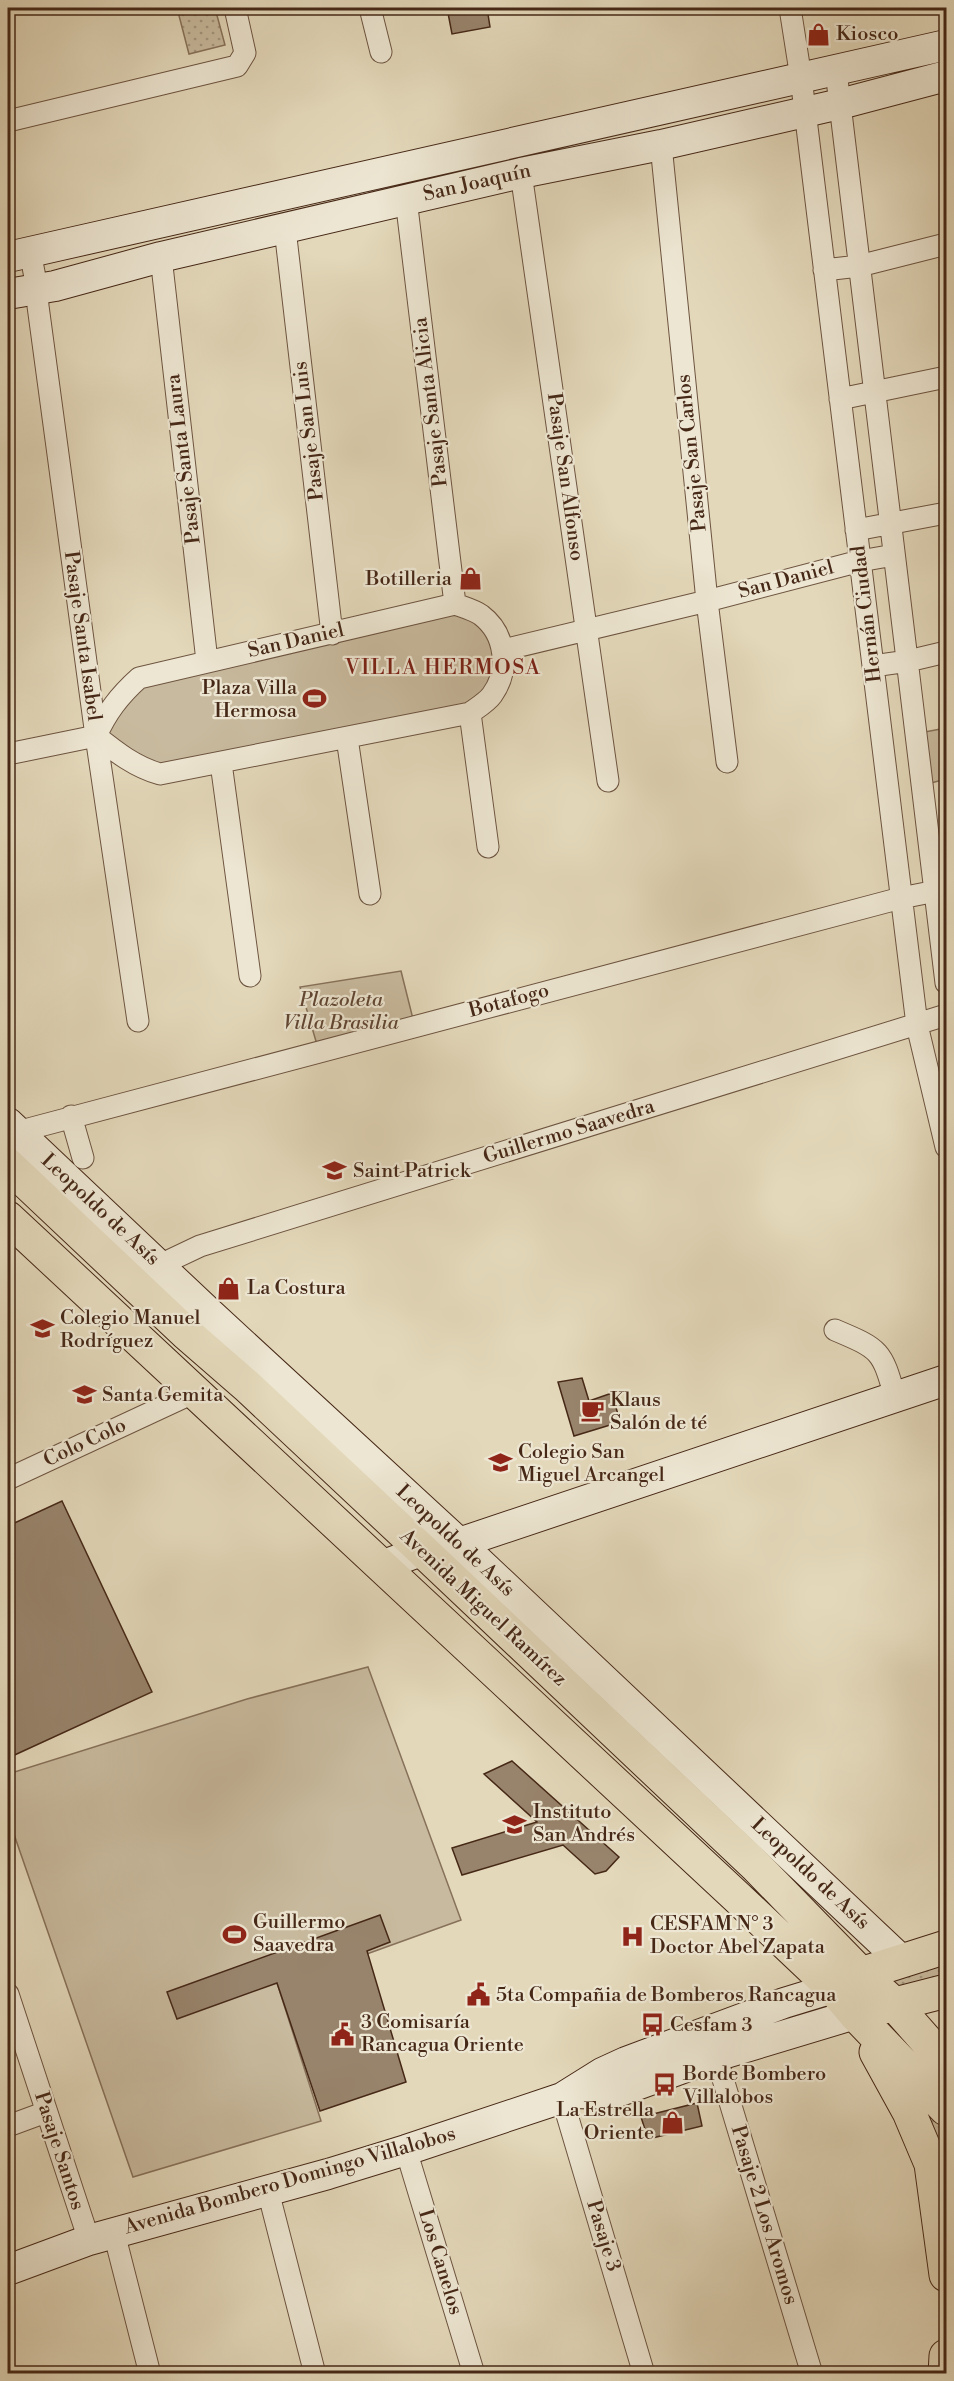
<svg xmlns="http://www.w3.org/2000/svg" width="954" height="2381" font-family="'Libre Bodoni',serif">
<defs>
<pattern id="grass-dots" width="8" height="8" patternUnits="userSpaceOnUse" patternTransform="scale(1.5)"><rect width="8" height="8" fill="#c8ba9e"/><path d="M2 2h.1M6 6h.1" fill="none" stroke="#a49780" stroke-width="1.8" stroke-linecap="round"/></pattern>
</defs>
<rect width="100%" height="100%" fill="#e3d8ba"/>
<filter id="stains"><feTurbulence type="fractalNoise" baseFrequency=".00333" numOctaves="4"/><feColorMatrix values="0 0 0 0 .2 0 0 0 0 .09 0 0 0 0 .02 0 0 0 .5 -.17"/></filter>
<radialGradient id="worn" r=".72"><stop offset=".6" stop-color="#630" stop-opacity="0"/><stop offset="1" stop-color="#630" stop-opacity=".3"/></radialGradient>
<!-- grass -->
<path fill="url(#grass-dots)" stroke="#87715a" stroke-width="1.5" d="M177,8H215L225,45L189,54Z
M946,1959V1980L897,1992L884,1980Z
M926,2108L946,2132V2181L941,2148Z"/>
<!-- park -->
<path fill="#c8ba9e" stroke="#87715a" stroke-width="1.5" d="M455,604L481,614L502,674L470,713L160,774L96,736L139,678Z
M946,728V779L920,786L914,734Z
M401,971L414,1023L318,1048L300,987Z
M368,1667L461,1920L278,1986L321,2121L133,2177L8,1817V1774L247,1699Z"/>
<!-- building -->
<path fill="#98846c" stroke="#462817" stroke-width="1.5" d="M477,8H487L490,27L452,34L448,13Z
M582,1378L589,1401L612,1393L620,1422L574,1436L558,1382Z
M62,1501L152,1692L8,1758V1526Z
M512,1761L619,1857L606,1871L595,1874L563,1845L462,1875L452,1848L537,1822L484,1774Z
M380,1915L390,1942L367,1951L406,2082L320,2111L277,1983L177,2019L167,1992Z
M697,2103L702,2126L648,2139L641,2117Z"/>
<g fill="none" stroke-linecap="round" stroke-linejoin="round">
<defs>
<path id="street" d="M370,8L381,52
M790,8L801,78L917,1025L946,1147
M836,71L946,983
M8,121L237,66L245,53L235,8
M661,145L707,601L727,762
M521,173L608,781
M406,199L455,604
M285,229L332,634
M30,251L37,288L38,306L96,736L138,1021
M161,257L207,661
M824,270L859,266L946,244
M840,399L946,377
M856,530L946,513
M455,604C463,607 474,610 481,615C506,634 510,670 492,695C487,702 477,708 470,713L160,774C135,767 116,752 96,736C107,712 119,696 139,678Z
M503,650L707,601L860,561L894,555
M873,666L908,661L946,652
M470,713L488,847
M347,738L370,894
M8,754L96,736
M221,763L250,976
M71,1116L83,1158
M17,1132L901,898L946,889
M160,1265L200,1246L946,1015
M835,1330C880,1349 882,1350 895,1397
M8,1479L195,1392
M8,1994L89,2240
M716,2056L812,2374
M562,2098L644,2374
M8,2126L46,2112
M406,2150L474,2374
M268,2191L315,2374
M114,2233L150,2374"/>
<path id="secondary" d="M8,257L946,45
M8,294L55,286L161,257L521,173L661,145L840,104L946,76
M8,1123L208,1312L459,1543L902,1961
M382,1566C406,1557 432,1544 459,1543L946,1380
M572,2093L612,2094L716,2056L855,2014
M8,2270L89,2240L328,2174L406,2150L562,2098L602,2073L626,2062L784,2003L833,1988"/>
<path id="primary" d="M8,1165L186,1333L247,1386L423,1551L756,1866L861,1974L894,2004L946,2063
M8,1218L739,1899L833,1988L855,2014L946,2109
M846,1981L861,1974L946,1947
M876,2009L946,1991
M876,2052L909,2112L931,2164L946,2275
M945,2374L946,2356"/>
</defs>
<!-- street casing -->
<use href="#street" stroke="#6d5440" stroke-width="23"/>
<!-- secondary casing -->
<use href="#secondary" stroke="#462817" stroke-width="32"/>
<!-- primary casing -->
<use href="#primary" stroke="#462817" stroke-width="35"/>
<!-- street -->
<use href="#street" stroke="#ede6d2" stroke-width="21"/>
<!-- secondary -->
<use href="#secondary" stroke="#ede6d2" stroke-width="30"/>
<!-- primary -->
<use href="#primary" stroke="#e3d8ba" stroke-width="33"/>
</g>
<!-- icons -->
<defs>
<symbol id="shop-bare" viewBox="-9 -9 18 18"><path d="M-5-2.5h2.3a2.7 3.5 0 0 1 5.4 0H5L5.5 6h-11ZM-1.5-2.5h3a1.5 2.3 0 0 0-3 0Z" fill="#8f2418" stroke="#ede6d2" stroke-width="2.5" paint-order="stroke"/></symbol>
<symbol id="stadium-bare" viewBox="-9 -9 18 18"><path d="M0-5a6.5 5 0 1 0 0 10a6.5 5 0 1 0 0-10ZM-3.5-1.8h7v3.6h-7Z" fill="#8f2418" stroke="#ede6d2" stroke-width="2.5" paint-order="stroke"/></symbol>
<symbol id="school-bare" viewBox="-9 -9 18 18"><path d="M0-5L7-2L0 1L-7-2ZM-4 1L0 2.5L4 1V4Q0 6-4 4Z" fill="#8f2418" stroke="#ede6d2" stroke-width="2.5" paint-order="stroke"/></symbol>
<symbol id="cafe-bare" viewBox="-9 -9 18 18"><path d="M-5.5-4.5H6V0H3Q3 3.5 0 3.5H-2.5Q-5.5 3.5-5.5 0ZM3-3.2v2h1.7v-2ZM-6 4.5H4V6H-6Z" fill="#8f2418" stroke="#ede6d2" stroke-width="2.5" paint-order="stroke"/></symbol>
<symbol id="hospital-bare" viewBox="-9 -9 18 18"><path d="M-5-5h3v3.5h4V-5h3V5h-3V1.5h-4V5h-3Z" fill="#8f2418" stroke="#ede6d2" stroke-width="2.5" paint-order="stroke"/></symbol>
<symbol id="civic-bare" viewBox="-9 -9 18 18"><path d="M-.6-6.5H3V-4.5H.6V-3L4-1V1h2V6H-6V1h2V-1L-.6-3ZM-1.2 2.5V6h2.4V2.5Z" fill="#8f2418" stroke="#ede6d2" stroke-width="2.5" paint-order="stroke"/></symbol>
<symbol id="bus-bare" viewBox="-9 -9 18 18"><path d="M-5-6H5V4H4V6H2V4H-2V6H-4V4H-5ZM-3.5-4V0h7V-4ZM-3.5 1.2v1.5H-2V1.2ZM2 1.2v1.5H3.5V1.2Z" fill="#8f2418" stroke="#ede6d2" stroke-width="2.5" paint-order="stroke"/></symbol>
</defs>
<g fill-rule="evenodd">
<use href="#shop-bare" x="802" y="18" width="33" height="33"/>
<use href="#shop-bare" x="454" y="562" width="33" height="33"/>
<use href="#stadium-bare" x="298" y="682" width="33" height="33"/>
<use href="#school-bare" x="318" y="1154" width="33" height="33"/>
<use href="#shop-bare" x="212" y="1272" width="33" height="33"/>
<use href="#school-bare" x="26" y="1312" width="33" height="33"/>
<use href="#school-bare" x="68" y="1378" width="33" height="33"/>
<use href="#cafe-bare" x="576" y="1394" width="33" height="33"/>
<use href="#school-bare" x="484" y="1446" width="33" height="33"/>
<use href="#school-bare" x="498" y="1808" width="33" height="33"/>
<use href="#stadium-bare" x="218" y="1918" width="33" height="33"/>
<use href="#hospital-bare" x="616" y="1920" width="33" height="33"/>
<use href="#civic-bare" x="462" y="1978" width="33" height="33"/>
<use href="#bus-bare" x="636" y="2008" width="33" height="33"/>
<use href="#civic-bare" x="326" y="2018" width="33" height="33"/>
<use href="#bus-bare" x="648" y="2068" width="33" height="33"/>
<use href="#shop-bare" x="656" y="2106" width="33" height="33"/>
</g>
<g text-anchor="middle" dominant-baseline="central" stroke-width="4.5" stroke-linejoin="round" paint-order="stroke">
<!-- poi labels -->
<g font-size="20" fill="#462817" stroke="#ede6d2" text-anchor="start">
<text x="836" y="34">Kiosco</text>
<text x="452" y="579" text-anchor="end">Botilleria</text>
<text x="297" y="688" text-anchor="end">Plaza Villa<tspan x="297" dy="23">Hermosa</tspan></text>
<text x="353" y="1171">Saint Patrick</text>
<text x="247" y="1288">La Costura</text>
<text x="60" y="1318">Colegio Manuel<tspan x="60" dy="23">Rodríguez</tspan></text>
<text x="102" y="1395">Santa Gemita</text>
<text x="610" y="1400">Klaus<tspan x="610" dy="23">Salón de té</tspan></text>
<text x="518" y="1452">Colegio San<tspan x="518" dy="23">Miguel Arcangel</tspan></text>
<text x="533" y="1812">Instituto<tspan x="533" dy="23">San Andrés</tspan></text>
<text x="253" y="1922">Guillermo<tspan x="253" dy="23">Saavedra</tspan></text>
<text x="650" y="1924">CESFAM N° 3<tspan x="650" dy="23">Doctor Abel Zapata</tspan></text>
<text x="496" y="1995">5ta Compañia de Bomberos Rancagua</text>
<text x="361" y="2022">3 Comisaría<tspan x="361" dy="23">Rancagua Oriente</tspan></text>
<text x="670" y="2025">Cesfam 3</text>
<text x="683" y="2074">Borde Bombero<tspan x="683" dy="23">Villalobos</tspan></text>
<text x="654" y="2110" text-anchor="end">La Estrella<tspan x="654" dy="23">Oriente</tspan></text>
</g>
<!-- street labels -->
<g font-size="20" fill="#462817" stroke="#ede6d2">
<text transform="translate(477 183) rotate(-13)">San Joaquín</text>
<text transform="translate(431 402) rotate(-97)">Pasaje Santa Alicia</text>
<text transform="translate(309 431) rotate(-97)">Pasaje San Luis</text>
<text transform="translate(692 453) rotate(-96)">Pasaje San Carlos</text>
<text transform="translate(184 459) rotate(-97)">Pasaje Santa Laura</text>
<text transform="translate(565 477) rotate(82)">Pasaje San Alfonso</text>
<text transform="translate(786 580) rotate(-15)">San Daniel</text>
<text transform="translate(867 614) rotate(-97)">Hernán Ciudad</text>
<text transform="translate(82 636) rotate(82)">Pasaje Santa Isabel</text>
<text transform="translate(296 641) rotate(-13)">San Daniel</text>
<text transform="translate(509 1001) rotate(-15)">Botafogo</text>
<text transform="translate(569 1132) rotate(-17)">Guillermo Saavedra</text>
<text transform="translate(100 1210) rotate(43)">Leopoldo de Asís</text>
<text transform="translate(85 1443) rotate(-25)">Colo Colo</text>
<text transform="translate(455 1541) rotate(43)">Leopoldo de Asís</text>
<text transform="translate(483 1608) rotate(43)">Avenida Miguel Ramírez</text>
<text transform="translate(810 1874) rotate(43)">Leopoldo de Asís</text>
<text transform="translate(59 2151) rotate(72)">Pasaje Santos</text>
<text transform="translate(290 2181) rotate(-16)">Avenida Bombero Domingo Villalobos</text>
<text transform="translate(764 2215) rotate(73)">Pasaje 2 Los Aromos</text>
<text transform="translate(603 2236) rotate(73)">Pasaje 3</text>
<text transform="translate(440 2262) rotate(73)">Los Canelos</text>
</g>
<!-- park labels -->
<g font-size="20" font-style="italic" fill="#604532" stroke="#ede6d2">
<text x="341" y="1000">Plazoleta<tspan x="341" dy="23">Villa Brasilia</tspan></text>
</g>
<!-- neighbourhood labels -->
<g font-size="21" letter-spacing="1.5" fill="#7a1f14" stroke="#ede6d2">
<text x="443" y="668">VILLA HERMOSA</text>
</g>
</g>
<!-- margin -->
<rect width="954" height="2381" fill="none" stroke="#e3d8ba" stroke-width="30"/>
<rect x="9" y="9" width="936" height="2363" fill="none" stroke="#462817" stroke-width="3"/>
<rect x="15" y="15" width="924" height="2351" fill="none" stroke="#462817" stroke-width="1.5"/>
<rect width="100%" height="100%" filter="url(#stains)"/>
<rect width="100%" height="100%" fill="url(#worn)"/>
</svg>
